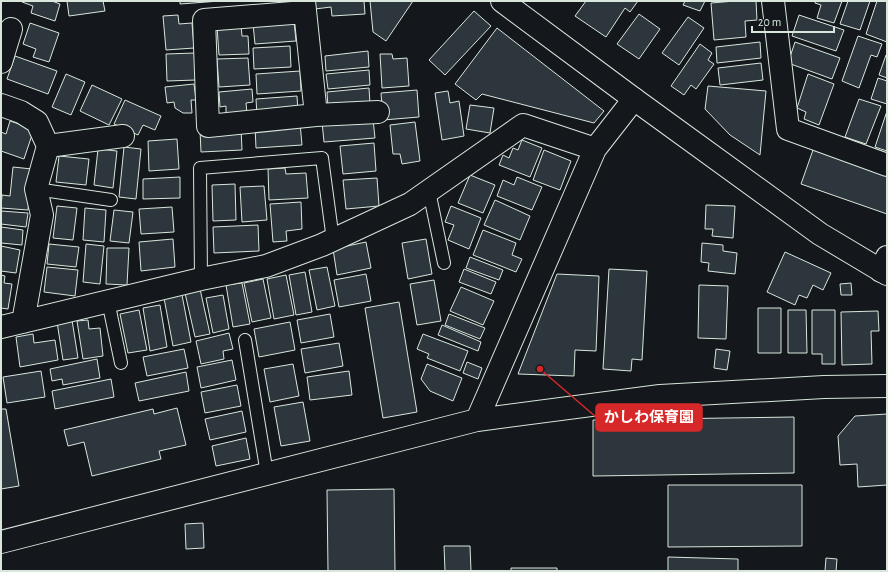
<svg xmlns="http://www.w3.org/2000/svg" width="888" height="572" font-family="'Alegreya Sans','Noto Sans JP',sans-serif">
<rect width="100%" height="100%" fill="#14181c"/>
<!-- building -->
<path fill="#2c363c" stroke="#d8e6dc" d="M22,1H52L60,4L55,21L31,13L33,6L22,2Z
M67,1H103L105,11L69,16Z
M180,1H220L180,4Z
M314,1H364L365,14L332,16L331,7L315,9Z
M370,1H413L386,41L373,32Z
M586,1H638L630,12L625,8L606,37L575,16Z
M685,1H705L700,11L683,5Z
M735,1H756L757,20L745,21L746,37L714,40L711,3Z
M815,1H842L834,23L817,18L821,5L815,3Z
M848,1H870L860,30L840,24Z
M877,1H887V42L866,34Z
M474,11L491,26L445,75L429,60Z
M639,14L660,29L639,59L617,44Z
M178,15L179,24L192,23L194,48L166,50L163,16Z
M799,15L844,30L836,51L792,36Z
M688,17L704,28L679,65L662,53Z
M294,21L296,41L255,44L253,24Z
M30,23L59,33L49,62L33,57L36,49L23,44Z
M241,25L242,36H248L249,54L219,55L217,27Z
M497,28L604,111L594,123L482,94L476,100L455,84Z
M858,36L882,44L877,57L871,55L859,88L842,81Z
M760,42L761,58L717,63L716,47Z
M795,42L840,58L832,79L788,63Z
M700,44L712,53L708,60L714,64L696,89L691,85L684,95L671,86Z
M290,46L291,67L254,69L253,48Z
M368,51L369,67L326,71L325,56Z
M195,53L196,80L167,81L166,54Z
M380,54H392L393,59L407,58L409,86L382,88Z
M886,55H887V78L879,75Z
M15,56L57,71L48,94L7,79Z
M248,58L250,85L219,87L217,59Z
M761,63L763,80L720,85L718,68Z
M369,70L370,85L328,89L326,74Z
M300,71L301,91L257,94L256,74Z
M66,74L85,82L71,115L52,107Z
M808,74L834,84L819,125L804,119L806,112L797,108Z
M878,78L887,81V104L871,99Z
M194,84L196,100H191L192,113H183L175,108L174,102L167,103L165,87Z
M92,85L122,99L109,125L80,111Z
M708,86L766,91L760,155L730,135L705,109Z
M369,88L370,104L328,107L327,92Z
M252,89L253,102L246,103L247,114L226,116V106L220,107L219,92Z
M417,90L419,117L383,120L381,93Z
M448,91L450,103L459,101L464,136L442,140L435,93Z
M297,96L298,112L257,115L256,99Z
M859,99L881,106L866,144L845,137Z
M125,100L161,116L155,130L143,125L138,135L114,124Z
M470,105L494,108L490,133L466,129Z
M887,111V151L875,147Z
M373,119L375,138L324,142L322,122Z
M10,121L34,129L24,159L1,151V132L6,134Z
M415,122L420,161L402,164L400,154H393L390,125Z
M300,123L302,145L256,148L255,126Z
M241,128L242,150L201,152L200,130Z
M177,139L179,169L149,171L148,141Z
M522,140L542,148L530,177L499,165L503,155L509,158L513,148L518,150Z
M374,143L376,171L343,174L340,146Z
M124,147L141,149L136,199L119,197Z
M98,149L117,151L113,188L94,185Z
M544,150L571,161L560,190L533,180Z
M813,150L887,175V214L801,184Z
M59,156L89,159L86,185L56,182Z
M13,167L32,169L28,210L1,208L2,195L10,196Z
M285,168L286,174L306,173L308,198L269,200L268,169Z
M470,175L495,185L483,213L458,203Z
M180,177V198L143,199V179Z
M517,177L542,187L532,210L497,196L503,180L514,185Z
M377,178L379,206L346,209L343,180Z
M235,184L236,220L213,221L212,185Z
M264,186L267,220L242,222L240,187Z
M495,200L530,216L520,240L484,225Z
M301,202L302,229L286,231L287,241L273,242L270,204Z
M706,205L735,206L733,238L712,236L713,229H705Z
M57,206L77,208L73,240L53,238Z
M451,206L481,218L469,249L448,240L454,225L445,222Z
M172,207L174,232L141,234L139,209Z
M85,208L106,210L104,242L83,240Z
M114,210L133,212L129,243L110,241Z
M1,211L28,213L26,227L1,224Z
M258,225L259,251L214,253L213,227Z
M1,227L23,230L22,245L1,243Z
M483,230L516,243L512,255L522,259L516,272L473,255Z
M173,239L175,267L141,271L139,242Z
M426,239L432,274L408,279L402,243Z
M366,242L371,268L337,275L333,249Z
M702,243L723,245V251L737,253L735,274L708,271L709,263L701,262Z
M49,244L79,247L76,267L47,264Z
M86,244L104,246L100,284L83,282Z
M1,246L20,250L16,273L1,271Z
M107,248H129L127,285L106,284Z
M785,252L831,273L823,290L813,285L807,298L799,295L795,305L767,292Z
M470,257L503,270L499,280L466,268Z
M47,267L78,270L75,296L44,292Z
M327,267L335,306L317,310L309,270Z
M464,269L496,282L491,294L459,282Z
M609,269L647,271L642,360L632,359L631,371L603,369Z
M305,272L312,312L296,315L289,275Z
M366,274L371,301L339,307L334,280Z
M557,274L599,276L596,351L575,350L574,376L518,374Z
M1,275L5,276L4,283L12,284L8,309L1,308Z
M286,275L294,315L274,319L267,279Z
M263,279L271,318L252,322L244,283Z
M434,280L441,321L417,325L410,284Z
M242,283L250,324L233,327L226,285Z
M851,283L852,295H841L840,284Z
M699,285L728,286L726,339L698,338Z
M461,287L494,301L483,325L450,311Z
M200,289L210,334L195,337L185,293Z
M182,295L191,342L173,346L164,298Z
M223,295L229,329L213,333L206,298Z
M399,302L417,412L383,418L365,308Z
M160,305L167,347L150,351L143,308Z
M758,308H781V353H758Z
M139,310L147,350L128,353L120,314Z
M788,310H806L807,353H788Z
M812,310H835V364H822V354H812Z
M878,311L879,331H871L872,364L842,365L841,312Z
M330,314L334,337L301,343L297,320Z
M449,314L485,328L480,339L445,325Z
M72,320L78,358L63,360L57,322Z
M88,320L89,329L100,328L103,356L83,359L77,321Z
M290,322L295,350L259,357L254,329Z
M442,325L481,342L478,351L438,335Z
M229,333L233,349L223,351L224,359L201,364L196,341Z
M33,334L34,343L55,340L58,360L20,367L16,337Z
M423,334L468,351L460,371L427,358L429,354L417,349Z
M339,343L343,366L305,373L301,349Z
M184,349L188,368L147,376L143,357Z
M716,349L730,351L727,370L714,368Z
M97,359L100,378L63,385L62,379L52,381L50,369Z
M232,360L236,380L201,388L197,367Z
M467,362L482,368L478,379L463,373Z
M293,364L299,396L270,402L264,369Z
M427,364L462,378L453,401L430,391L421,379Z
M41,371L45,397L7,403L3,377Z
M349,371L352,395L310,400L307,377Z
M186,372L189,391L139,401L135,383Z
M111,379L114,397L55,409L52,391Z
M237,385L241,406L205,413L201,392Z
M303,402L310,441L281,446L274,407Z
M177,408L186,445L159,451L161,459L92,476L84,442L68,446L64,430L153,409L154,414Z
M1,409H6L19,486L1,489Z
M242,411L246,432L210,440L205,419Z
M887,414V485L858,487L857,464L840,465L838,436L855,416Z
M794,417V473L593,476V420Z
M246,438L250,459L216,466L212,446Z
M668,485H802V546L668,547Z
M394,489L395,571H328L327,490Z
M203,523L204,548L186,549L185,524Z
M444,546H470L471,571H445Z
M668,557L738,559V571H668Z
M826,558L837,559L836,571H825Z
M511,568H557V571H511Z"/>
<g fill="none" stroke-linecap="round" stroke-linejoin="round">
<defs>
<path id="service" d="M36,189L111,200
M429,191L444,263
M201,279L200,168L322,158L333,240
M108,301L121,363
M245,340L267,474"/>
<path id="minor" d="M304,1L316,115
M773,1L788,129L887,165
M305,12L204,20L208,126L316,115L378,112
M1,62L11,29
M1,105L21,112L37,122L48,146L36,189L42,215L23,322
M48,146L123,136
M881,271L887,257
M1,327L201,279L266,266L322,245L410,204L523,125L595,149
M477,420L595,149L634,99
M1,542L477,420L660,396L824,387L887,386"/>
<path id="tertiary" d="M502,1L634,99L820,234L887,274"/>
</defs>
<!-- service casing -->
<use href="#service" stroke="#d8e6dc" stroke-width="14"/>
<!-- minor casing -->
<use href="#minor" stroke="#d8e6dc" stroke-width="24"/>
<!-- tertiary casing -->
<use href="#tertiary" stroke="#d8e6dc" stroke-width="24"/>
<!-- service -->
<use href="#service" stroke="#14181c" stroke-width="12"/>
<!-- minor -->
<use href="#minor" stroke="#14181c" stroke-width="22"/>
<!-- tertiary -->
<use href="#tertiary" stroke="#14181c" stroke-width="22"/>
</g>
<!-- callouts -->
<path fill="none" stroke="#d62828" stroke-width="1.5" d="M540 369L596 417"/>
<circle fill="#d62828" stroke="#14181c" stroke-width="1.5" cx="540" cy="369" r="4"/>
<rect fill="#d62828" stroke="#d62828" stroke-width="1.5" x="596" y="404" width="106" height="27" rx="4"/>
<g font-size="15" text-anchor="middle" font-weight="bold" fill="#fff">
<text x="649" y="422">かしわ保育園</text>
</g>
<!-- border -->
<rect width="888" height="572" fill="none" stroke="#d8e6dc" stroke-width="4"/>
<!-- scale -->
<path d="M752 26v6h82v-6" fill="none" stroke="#d8e6dc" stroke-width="2"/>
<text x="758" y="26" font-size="12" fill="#d8e6dc" stroke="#14181c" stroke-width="3" paint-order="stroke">20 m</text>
</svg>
